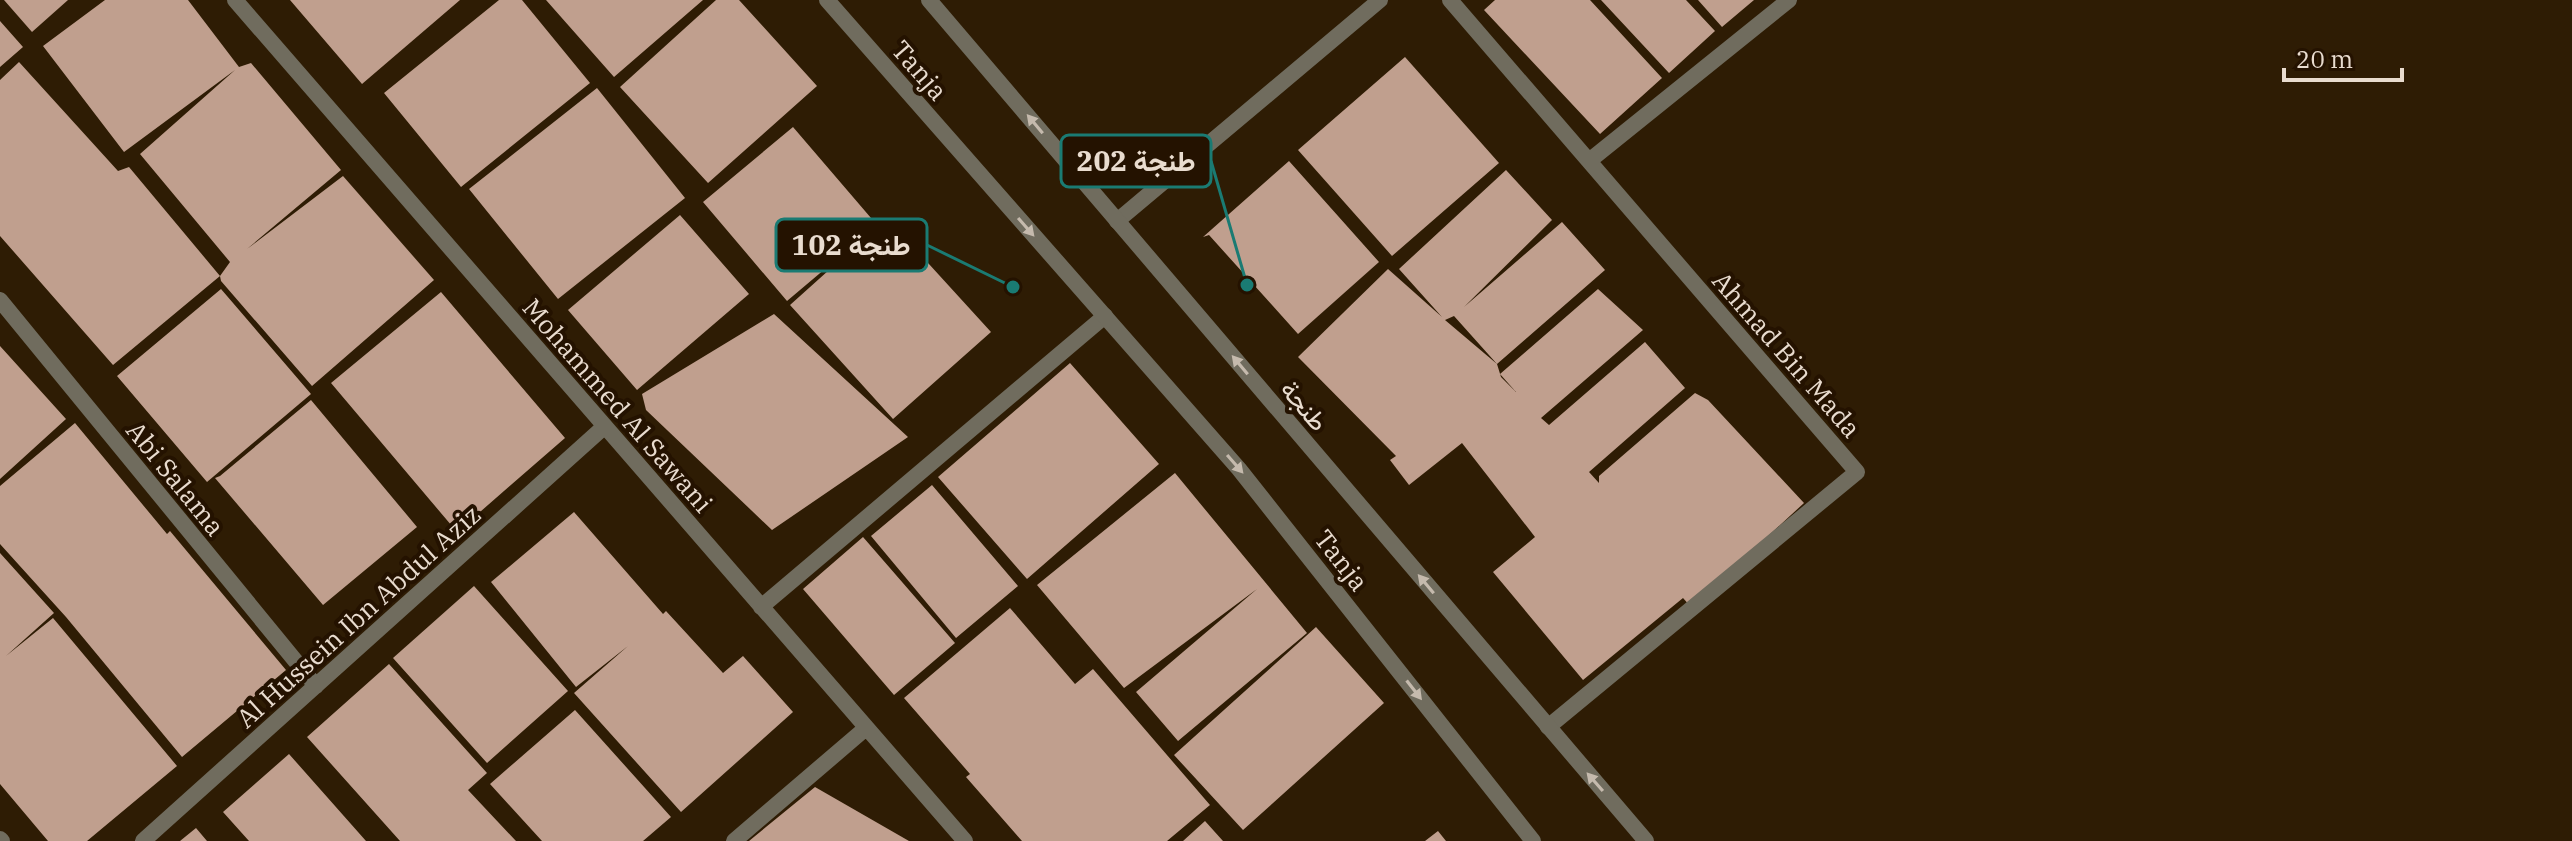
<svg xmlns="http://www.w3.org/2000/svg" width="2572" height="841" font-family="'IBM Plex Serif',Vazirmatn,serif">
<rect width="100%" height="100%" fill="#2e1c04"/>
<!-- building -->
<path fill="#c09f8e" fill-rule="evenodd" d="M4,0H68L32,32Z
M105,0H188L239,67L251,63L341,170L247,249L343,176L434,280L312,386L221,281L220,276L113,365L0,236V80L19,62L118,171L129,167L220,276L230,262L140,154L235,70L124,152L43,46Z
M290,0H460L362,84Z
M499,0H522L590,83L461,187L384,93Z
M546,0H703L614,77Z
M716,0H739L817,86L708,183L620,87Z
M1495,0H1590L1662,78L1600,134L1484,10Z
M1601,0H1686L1715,31L1669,73Z
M1698,0H1754L1722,27Z
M0,21L23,47L0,67Z
M1405,57L1499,163L1392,256L1298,150Z
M597,88L685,198L558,299L469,189Z
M793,127L877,225L787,301L703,202Z
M1289,161L1379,262L1298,334L1209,235L1203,237Z
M1506,170L1552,220L1464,307L1562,222L1605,270L1497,364L1501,377L1516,392L1500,374L1598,289L1643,330L1541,418L1549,425L1645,342L1685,388L1589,472L1599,483V476L1695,393L1708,400L1804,503L1691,607L1683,598L1583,680L1493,572L1535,537L1462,443L1409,485L1390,460L1396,456L1298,357L1388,269L1442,317L1399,269ZM1454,316L1497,364L1445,320Z
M680,215L749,294L637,390L568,310Z
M887,218L991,332L893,419L790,305Z
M221,289L311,394L207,482L117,376Z
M441,292L565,438L457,532L331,383Z
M774,314L908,437L772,530L646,410L642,394Z
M0,346L66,419L0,479Z
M1070,363L1159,464L1027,579L938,477Z
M311,400L417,527L323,605L215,478L220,476Z
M75,423L167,534L170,531L286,670L182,757L66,617L0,544V486Z
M1175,473L1307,633L1178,741L1136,692L1257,589L1124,688L1037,585Z
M932,485L1018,586L956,638L871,536Z
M574,512L663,614L666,611L723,673L743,656L793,712L681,812L574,693L628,646L576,687L491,582Z
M863,537L955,643L894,695L803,589Z
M0,553L54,613L6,656L53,618L177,766L87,841H48L0,784Z
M474,586L568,691L487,763L393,658Z
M1010,608L1075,684L1093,669L1210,805L1167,841H1022L966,777L970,774L904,698Z
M1316,627L1384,703L1243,830L1174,755Z
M389,664L487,773L468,790L516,841H400L307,737Z
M575,710L671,817L643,841H542L490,784Z
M289,754L366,841H249L223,812Z
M815,787L909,841H749Z
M1205,821L1223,841H1183Z
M196,828L207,841H180Z
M1438,831L1446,841H1425Z"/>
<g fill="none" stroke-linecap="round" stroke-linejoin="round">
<!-- minor -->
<path stroke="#706c5e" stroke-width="16" d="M235,0L965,841
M1450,0L1857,472L1548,727
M1589,161L1789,0
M1117,221L1380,0
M0,300L316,686
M761,607L1105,316
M0,839L2,841
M143,841L605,426
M734,841L866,728"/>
<!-- tertiary -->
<path stroke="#706c5e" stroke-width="16" d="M827,0L1239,469L1533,841
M929,0L1646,841"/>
</g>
<!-- one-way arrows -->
<defs><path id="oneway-solid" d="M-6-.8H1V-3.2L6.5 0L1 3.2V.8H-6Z" transform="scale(2)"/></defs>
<g fill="#c5baad">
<use href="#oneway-solid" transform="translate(1035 124) rotate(-130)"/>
<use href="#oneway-solid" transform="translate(1026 227) rotate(49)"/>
<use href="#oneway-solid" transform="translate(1240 365) rotate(-130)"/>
<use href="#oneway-solid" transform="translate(1235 464) rotate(49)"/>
<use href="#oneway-solid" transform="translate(1426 584) rotate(-130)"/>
<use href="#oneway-solid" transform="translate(1414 690) rotate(52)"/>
<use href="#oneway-solid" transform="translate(1595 782) rotate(-131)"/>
</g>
<g text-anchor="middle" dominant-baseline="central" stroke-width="8" stroke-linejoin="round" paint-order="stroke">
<!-- street labels -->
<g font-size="26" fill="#e9dccf" stroke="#241200">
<text transform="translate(920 70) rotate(49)">Tanja</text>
<text transform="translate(1787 354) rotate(49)">Ahmad Bin Mada</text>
<text transform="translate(618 405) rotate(49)">Mohammed Al Sawani</text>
<text transform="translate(1305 405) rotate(50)">طنجة</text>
<text transform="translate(176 478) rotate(51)">Abi Salama</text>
<text transform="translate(1342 560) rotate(52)">Tanja</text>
<text transform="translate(358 616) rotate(-42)">Al Hussein Ibn Abdul Aziz</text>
</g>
</g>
<!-- callouts -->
<path fill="none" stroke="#1a7b73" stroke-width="3" d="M1247 285L1211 161M1013 287L927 245"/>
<g fill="#1a7b73" stroke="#241200" stroke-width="3">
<circle cx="1247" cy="285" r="8"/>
<circle cx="1013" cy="287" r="8"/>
</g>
<g fill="#241200" stroke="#1a7b73" stroke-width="3">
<rect x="1061" y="135" width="150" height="52" rx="8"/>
<rect x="776" y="219" width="151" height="52" rx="8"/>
</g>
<g font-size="28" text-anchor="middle" font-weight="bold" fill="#e9dccf">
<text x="1136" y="171">طنجة 202</text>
<text x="851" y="255">طنجة 102</text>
</g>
<!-- scale -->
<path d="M2284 68v12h118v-12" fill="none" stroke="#e9dccf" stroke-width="4"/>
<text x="2296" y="68" font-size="24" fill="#e9dccf" stroke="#241200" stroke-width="6" paint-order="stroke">20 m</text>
</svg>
